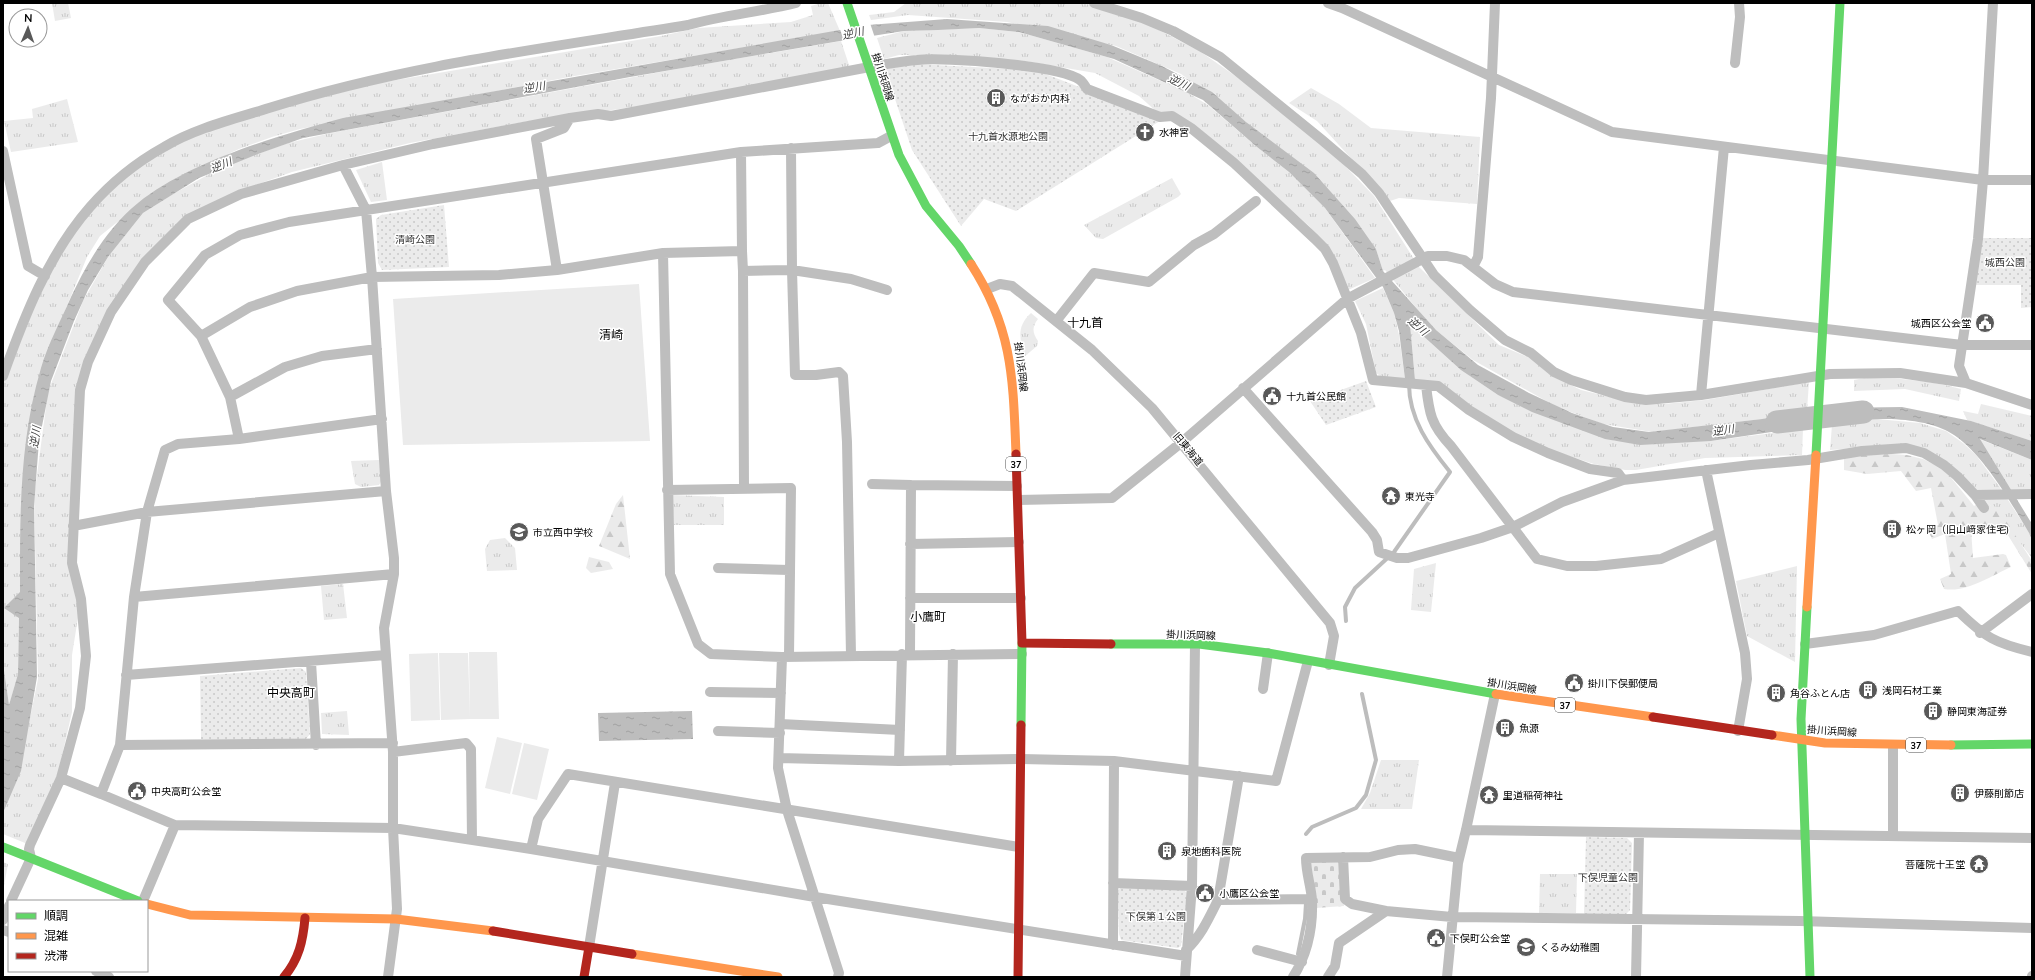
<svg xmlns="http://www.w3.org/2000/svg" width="2035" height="980" font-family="Mulish,'Noto Sans JP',sans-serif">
<defs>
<pattern id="grass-tufts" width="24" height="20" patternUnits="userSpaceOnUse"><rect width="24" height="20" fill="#ebebeb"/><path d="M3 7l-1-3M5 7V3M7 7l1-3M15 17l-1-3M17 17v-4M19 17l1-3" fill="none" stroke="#c8c8c8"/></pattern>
<pattern id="forest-firs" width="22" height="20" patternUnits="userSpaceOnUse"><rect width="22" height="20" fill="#ebebeb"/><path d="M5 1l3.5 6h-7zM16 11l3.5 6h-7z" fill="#c8c8c8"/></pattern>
<pattern id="cemetery-stones" width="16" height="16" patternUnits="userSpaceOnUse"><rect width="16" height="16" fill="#ebebeb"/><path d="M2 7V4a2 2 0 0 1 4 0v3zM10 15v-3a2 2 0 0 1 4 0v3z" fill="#c8c8c8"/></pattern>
<pattern id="park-dots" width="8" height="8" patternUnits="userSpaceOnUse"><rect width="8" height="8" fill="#ebebeb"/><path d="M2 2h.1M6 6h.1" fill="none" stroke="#c8c8c8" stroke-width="1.8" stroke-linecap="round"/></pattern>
<pattern id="water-ripples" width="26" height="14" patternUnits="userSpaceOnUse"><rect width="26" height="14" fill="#bdbdbd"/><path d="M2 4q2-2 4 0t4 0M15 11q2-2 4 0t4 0" fill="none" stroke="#a1a1a1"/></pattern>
</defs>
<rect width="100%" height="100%" fill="#fff"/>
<!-- grass -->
<path fill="url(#grass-tufts)" d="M52,3H68L71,18L55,21Z
M821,3H828L840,31L569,77L300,129L272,137L239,149L194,170L156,191L100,236L87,257L46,357L19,618L18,674L9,706L3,662V380L51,265L97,200L165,146L318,93L661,36L698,28L791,22L813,15L811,6Z
M906,3H1085L1113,14L1140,20L1201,52L1264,96L1326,146L1374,196L1419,267L1499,345L1530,358L1550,375L1581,390L1626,401L1664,404L1705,400L1809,382L1807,410L1762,419L1652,432L1603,424L1557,407L1473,360L1432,327L1385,270L1383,271L1376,249L1246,122L1181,74L1116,46L1007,22L908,15L871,20L869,15L894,12Z
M979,28L1019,32L1107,57L1188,93L1208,105L1257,147L1289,172L1325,208L1375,278L1348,290L1336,259L1309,226L1272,193L1228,156L1157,112L1139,96L1095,73L1025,61L938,55H899L884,59L877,38L904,31Z
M841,41L850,68L642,106L529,121L410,143L292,172L239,191L180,221L116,302L79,389L72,563L81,599L72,655V712L58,773L30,845L3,834V814L20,767L38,679L34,497L48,392L83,301L108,257L143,213L173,194L224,166L288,143L331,133L682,68Z
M1311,88L1339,104L1371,128L1480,137L1477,204L1399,198L1390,201L1317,121L1289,103Z
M67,99L78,142L11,152L4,121L33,118L32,109Z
M382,162L387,200L371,202L356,170Z
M1172,178L1181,194L1178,197L1103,239L1096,238L1084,225Z
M1383,288L1394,313L1399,335L1405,379L1382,377L1376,373L1366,324L1355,301Z
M1031,313L1038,319C1032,327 1032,332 1038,341L1037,346L1024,357C1020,338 1016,327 1031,313Z
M1410,323L1470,376L1498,395L1615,441H1711L1803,429L1802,455L1705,458L1636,470H1625L1594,464L1550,450L1518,436L1458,397L1415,380Z
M1864,378C1898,378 1929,380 1961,389L1959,401L1905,389L1854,391V380Z
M1981,404L2032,416V441L1967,420L1963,411L1978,414Z
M1877,419L1920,423L1946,431L1963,443L1976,455L1999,486L2032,537V558L1985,499L1926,453L1857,448L1830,450L1832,425Z
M1979,439L2032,460V497L2012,495Z
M379,460L382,480L379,485L361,487L355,484L351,461Z
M672,495L724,497V525H674Z
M505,538L515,548L517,570L487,571L485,549L490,540Z
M1436,563L1431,612L1411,610L1414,569Z
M1797,566L1795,662L1747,636L1736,581Z
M343,584L347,618L324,620L321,586Z
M347,711L349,735L322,734L321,713Z
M1381,760H1419L1412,809H1361L1370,793Z
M3,862L8,864L3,891Z
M1540,874H1577L1576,913H1539Z"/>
<!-- forest -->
<path fill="url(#forest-firs)" d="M1892,454L1907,455L1923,459L1944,469L1974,506L1985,499L1991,506L1997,507L2032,561V574L2001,524L1971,529L1973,558L2003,554L2006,555L2011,567C1991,576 1966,593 1944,589L1940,579L1951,574L1945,534L1932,539L1927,528L1938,525L1931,488L1916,491L1901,471L1867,474L1844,470V459L1859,455Z
M623,495L630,559L599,546L616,504Z
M589,557L609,562L613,569L591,573L586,568Z"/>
<!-- cemetery -->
<path fill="url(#cemetery-stones)" d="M1342,860L1344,906L1316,908L1309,861Z"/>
<!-- park -->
<path fill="url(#park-dots)" d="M915,64L1035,70L1163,119L1016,211L984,199L961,226L912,150L885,69Z
M444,205L449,267L382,270L378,263L376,219L381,215Z
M1982,238H2032V307L2021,308V285H1975Z
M1366,381L1376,407L1326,425L1310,401Z
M301,668L306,672L310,734L306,739H201L200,676Z
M1586,837L1627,838L1632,843L1630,910L1625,915L1584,914Z
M1122,887L1183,889L1187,893L1181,946L1178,948L1121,940L1119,934L1118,890Z"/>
<!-- garden -->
<path fill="#ebebeb" d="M639,284L650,441L403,445L393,299Z
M469,652H497L499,719H470Z
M438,653L440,720L411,721L409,654Z
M439,653H468L470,719L441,720Z
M497,737L522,743L510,794L485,788Z
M524,743L549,749L537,800L512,794Z"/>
<!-- water -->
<path fill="url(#water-ripples)" d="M947,19L1048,26L1111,45L1162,66L1212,92L1246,122L1314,173L1355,219L1376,249L1383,271L1436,330L1478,365L1529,393L1572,413L1613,427L1649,432L1762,419L1807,410L1806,427L1711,441L1640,445L1605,439L1532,412L1498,395L1461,370L1410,324L1415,380L1405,379L1399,331L1394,313L1383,287L1325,208L1289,172L1257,147L1203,100L1114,59L1019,32L979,28L938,30L904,31L840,41L630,77L303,138L258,154L199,178L143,213L108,257L88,290L74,321L51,381L39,441L34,506L37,677L21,771L3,813V663L9,705L18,674L19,618L4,608L20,592C20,517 19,442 41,368C48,344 61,320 71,297C87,263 108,227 138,203C190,161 280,135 343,118L868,25Z
M1902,407L1971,421L2032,441V460L1980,439L2032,524V538C2013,506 1985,456 1954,435C1935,422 1905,419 1883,419C1866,419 1849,423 1832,425V408Z
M692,711L693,739L599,741L598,713Z"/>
<!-- pier -->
<path fill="#fff" d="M870,23L875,38L844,42L840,29Z"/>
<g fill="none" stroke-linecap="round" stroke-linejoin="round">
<!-- stream -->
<path stroke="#bdbdbd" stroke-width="4" d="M1346,621L1345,607L1355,588L1394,552L1450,472C1429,446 1409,419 1409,384
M1306,834L1312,827L1356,808L1366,795L1376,760L1362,694
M1298,954L1305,919L1306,903"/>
<!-- river -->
<path stroke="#bdbdbd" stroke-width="23" d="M1777,422L1863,412"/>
<!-- street -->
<path stroke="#bebebe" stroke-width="10" d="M1094,3L1142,18L1173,31L1220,57L1322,140L1362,174L1379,193L1434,275L1470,310L1505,340L1531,353L1554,372L1571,380L1625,397L1646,400L1701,395L1830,374L1900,373L1966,383L2032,405
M1328,3L1342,8L1612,132L1983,180H2032
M1735,63L1740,17L1739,3
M791,148L792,270L851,279L887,290
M3,151L28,266L45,276
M741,152L742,251
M343,165L366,210L372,277L386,491L394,558V574L384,628L393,752V828L397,909L388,977
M663,253L670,574L698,644L711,654L782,657L1022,654
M1473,267L1478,257L1491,98L1495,3
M557,270L536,139L564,128L570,118
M743,271L744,489
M987,289L1000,284L1012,286L1092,350L1152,408L1330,623L1334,636L1329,665
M1057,320L1094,273L1149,282L1194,245L1214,234L1256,201
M201,336L168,300L205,255L240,235L289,222L741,152L878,143L891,136
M3,376C24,317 48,255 90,207C110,184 137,162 164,147C196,128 234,119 269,108C405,65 548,48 688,25C724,15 760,12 796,3
M1966,383L1959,366L1978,239L1983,180L1993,3
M1426,385C1429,413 1431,425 1451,446L1537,559L1567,566H1596L1661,559L1719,533
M1243,388L1372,532L1377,540L1379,552L1397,558H1408L1481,538L1513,527L1562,502L1623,480L1751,465L1808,460L1862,451L1906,448L1924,453L1944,465L1957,476L1975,495L1984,508
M1701,395L1724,147
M230,397L285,367L322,356L377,349
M382,419L239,439L178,444L165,450L147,512L134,597L120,745L101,794L175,825L393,828L531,849L538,819L568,774L1019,847
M239,439L230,397L201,336L250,307L297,291L372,277L499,275L557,270L663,253L742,251L743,271L792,270L795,375H816L839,372L843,376L847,442L851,655
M1706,470L1745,653L1747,679L1738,731
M872,484L911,485
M667,490L791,488L789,656
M1975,495L2032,494
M1018,500L1112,498L1182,442L1347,299L1428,256H1447L1464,260L1495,284L1513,292L1962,345H2032
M73,526L147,512L386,491
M910,544L1019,542
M718,568L789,570
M134,597L394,574
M910,598H1021
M1980,633L2032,594
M1805,644L1874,635L1958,611C1986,638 1995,643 2032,652
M910,654L911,485L1017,486
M782,657L778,768L787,810L839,973L838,977
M311,662L316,745
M126,675L386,655
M1263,689L1268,653
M710,692L781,693
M780,724L900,730
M718,731L780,733
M120,745L393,743
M393,752L466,743L471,749L472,840
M779,758L899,761L1021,759L1114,761L1276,781L1308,661
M899,761L902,654
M951,761L953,654
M61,778L101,794
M1466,830L2032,838
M1893,835V745
M531,849L815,897L1186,956
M1343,857L1345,899L1352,904L1386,911
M1113,883L1192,886
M1218,900L1239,776
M11,901L31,858L29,849L30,845L61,778L80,708L86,656L81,599L72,563L80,390L88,362L111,312L145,262L188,219L241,194L343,165L433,144L570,118L598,114L611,116L880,65C893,63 905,61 917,60C944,57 1060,65 1080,80C1083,82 1085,86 1087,89L1160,117L1172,116L1191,128L1234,163L1315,239L1325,249L1333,263L1361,333L1373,380L1438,386L1469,410L1513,437L1548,453L1590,469L1618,473L1623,480
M143,901L175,825
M3,920L9,906
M3,930L9,932
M1113,945L1114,761
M589,947L615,783
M1186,950C1201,936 1209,918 1218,900L1312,899
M1257,950L1302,962
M96,971L109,977
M1185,977L1192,886L1195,644
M1293,977C1307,955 1313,927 1312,900C1311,886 1306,873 1306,858L1370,857L1398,850L1415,849L1459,858
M1328,977L1335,966L1339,943L1386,911L1452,917L1800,921L2032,928
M1447,977L1458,863L1466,830L1495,694
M1636,977L1639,833
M2032,977V976"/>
<!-- fast -->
<path stroke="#63d668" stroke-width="9" d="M847,3L899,155L926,206L959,246L971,264
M1816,455L1840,3
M1807,607L1801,719L1810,977
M1111,644H1199L1268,653L1496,694
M1021,725L1022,643
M1951,745L2032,744
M3,847L138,901"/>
<!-- slow -->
<path stroke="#ff974d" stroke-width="9" d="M971,264C1013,329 1013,379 1016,454
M1807,607L1816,455
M1496,694L1653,717
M1772,735L1825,743L1951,745
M147,904L190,915L396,919L493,931
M632,954L778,977"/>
<!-- jam -->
<path stroke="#b3261e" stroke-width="9" d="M1016,454L1022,643L1111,644
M1653,717L1772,735
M493,931L632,954
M284,977C299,959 303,941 305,918
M584,977L589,947
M1018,977L1021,725"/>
</g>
<!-- icons -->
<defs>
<symbol id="building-disc" viewBox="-11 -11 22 22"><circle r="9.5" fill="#595959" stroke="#fff"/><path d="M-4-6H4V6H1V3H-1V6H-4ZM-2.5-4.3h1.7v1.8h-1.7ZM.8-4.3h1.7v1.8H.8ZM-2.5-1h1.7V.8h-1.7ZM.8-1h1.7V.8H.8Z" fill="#fff"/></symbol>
<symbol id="church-disc" viewBox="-11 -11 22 22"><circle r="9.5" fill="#595959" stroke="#fff"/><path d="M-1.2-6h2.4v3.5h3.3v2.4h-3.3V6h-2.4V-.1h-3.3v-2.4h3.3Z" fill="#fff"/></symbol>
<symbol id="civic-disc" viewBox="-11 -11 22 22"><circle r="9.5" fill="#595959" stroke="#fff"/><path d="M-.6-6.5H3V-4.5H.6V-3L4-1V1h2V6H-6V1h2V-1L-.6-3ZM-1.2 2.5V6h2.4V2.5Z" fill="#fff"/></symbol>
<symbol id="temple-disc" viewBox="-11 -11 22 22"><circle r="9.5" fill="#595959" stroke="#fff"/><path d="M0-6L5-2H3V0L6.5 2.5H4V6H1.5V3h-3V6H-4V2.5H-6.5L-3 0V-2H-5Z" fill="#fff"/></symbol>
<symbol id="school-disc" viewBox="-11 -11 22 22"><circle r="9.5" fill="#595959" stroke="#fff"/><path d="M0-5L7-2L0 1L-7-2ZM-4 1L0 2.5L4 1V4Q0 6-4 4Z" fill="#fff"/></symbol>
</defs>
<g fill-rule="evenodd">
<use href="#building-disc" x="985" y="87" width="22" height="22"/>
<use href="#church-disc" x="1134" y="121" width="22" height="22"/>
<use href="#civic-disc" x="1974" y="312" width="22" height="22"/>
<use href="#civic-disc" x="1261" y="385" width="22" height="22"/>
<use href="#temple-disc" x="1380" y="485" width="22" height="22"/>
<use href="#building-disc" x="1881" y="518" width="22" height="22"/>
<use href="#school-disc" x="508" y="521" width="22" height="22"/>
<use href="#civic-disc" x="1563" y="672" width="22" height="22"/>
<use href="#building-disc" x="1857" y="679" width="22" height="22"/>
<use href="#building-disc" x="1765" y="682" width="22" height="22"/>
<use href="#building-disc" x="1922" y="700" width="22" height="22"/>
<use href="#building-disc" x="1494" y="717" width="22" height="22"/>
<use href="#civic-disc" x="126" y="780" width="22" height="22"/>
<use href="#building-disc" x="1949" y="782" width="22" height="22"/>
<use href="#temple-disc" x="1478" y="784" width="22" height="22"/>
<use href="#building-disc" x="1156" y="840" width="22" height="22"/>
<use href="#temple-disc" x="1968" y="853" width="22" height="22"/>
<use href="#civic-disc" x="1194" y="882" width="22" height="22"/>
<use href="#civic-disc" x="1425" y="927" width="22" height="22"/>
<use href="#school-disc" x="1515" y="936" width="22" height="22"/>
</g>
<g text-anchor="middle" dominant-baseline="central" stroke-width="3" stroke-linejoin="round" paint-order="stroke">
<!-- shield labels -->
<g fill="#fff" stroke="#4c4c4c" stroke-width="1">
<rect x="1006" y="457" width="20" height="14" rx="3"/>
<rect x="1555" y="698" width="20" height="14" rx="3"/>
<rect x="1906" y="738" width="20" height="14" rx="3"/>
</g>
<g font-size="9" font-weight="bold" fill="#000">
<text x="1016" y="464">37</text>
<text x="1565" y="705">37</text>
<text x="1916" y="745">37</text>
</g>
<!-- street labels -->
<g font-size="10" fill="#000" stroke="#fff">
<text transform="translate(883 77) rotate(72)">掛川浜岡線</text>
<text transform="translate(1021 367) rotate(83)">掛川浜岡線</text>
<text transform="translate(1188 449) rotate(50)">旧東海道</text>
<text transform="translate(1191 635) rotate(2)">掛川浜岡線</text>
<text transform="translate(1512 686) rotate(9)">掛川浜岡線</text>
<text transform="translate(1832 731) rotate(4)">掛川浜岡線</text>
</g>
<!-- poi labels -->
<g font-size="10" fill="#000" stroke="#fff" text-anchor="start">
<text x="1010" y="98">ながおか内科</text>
<text x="1159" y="132">水神宮</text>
<text x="1971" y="323" text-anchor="end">城西区公会堂</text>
<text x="1286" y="396">十九首公民館</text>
<text x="1405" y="496">東光寺</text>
<text x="1906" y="529">松ヶ岡（旧山﨑家住宅)</text>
<text x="533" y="532">市立西中学校</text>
<text x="1588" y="683">掛川下俣郵便局</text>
<text x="1882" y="690">浅岡石材工業</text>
<text x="1790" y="693">角谷ふとん店</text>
<text x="1947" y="711">静岡東海証券</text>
<text x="1519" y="728">魚源</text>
<text x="151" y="791">中央高町公会堂</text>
<text x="1974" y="793">伊藤削節店</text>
<text x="1503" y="795">里道稲荷神社</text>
<text x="1181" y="851">泉地歯科医院</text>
<text x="1965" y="864" text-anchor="end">菩薩院十王堂</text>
<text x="1219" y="893">小鷹区公会堂</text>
<text x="1450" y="938">下俣町公会堂</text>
<text x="1540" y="947">くるみ幼稚園</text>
</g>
<!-- park labels -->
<g font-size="10" fill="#313131" stroke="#fff">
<text x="1008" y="136">十九首水源地公園</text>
<text x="415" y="239">清崎公園</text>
<text x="2005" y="262">城西公園</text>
<text x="1608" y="877">下俣児童公園</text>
<text x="1156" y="916">下俣第１公園</text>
</g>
<!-- water labels -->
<g font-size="11" font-style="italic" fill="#424242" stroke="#fff">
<text transform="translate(853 33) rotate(-12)">逆川</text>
<text transform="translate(1179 82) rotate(25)">逆川</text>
<text transform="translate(534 87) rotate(-9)">逆川</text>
<text transform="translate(221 165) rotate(-22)">逆川</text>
<text transform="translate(1418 326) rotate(41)">逆川</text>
<text transform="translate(1723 430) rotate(-8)">逆川</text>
<text transform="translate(35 437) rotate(-82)">逆川</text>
</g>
<!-- quarter labels -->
<g font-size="12" fill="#000" stroke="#fff">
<text x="1085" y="322">十九首</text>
<text x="611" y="334">清崎</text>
<text x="928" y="616">小鷹町</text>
<text x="291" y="692">中央高町</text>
</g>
</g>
<!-- border -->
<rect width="2035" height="980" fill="none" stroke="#000000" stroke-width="8"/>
<!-- legend -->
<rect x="8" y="900" width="140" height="72" fill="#ffffff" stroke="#999999"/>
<rect x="16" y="913" width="20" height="6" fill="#63d668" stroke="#999999"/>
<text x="44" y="920" font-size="12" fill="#000000">順調</text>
<rect x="16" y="933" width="20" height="6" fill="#ff974d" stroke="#999999"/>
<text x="44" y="940" font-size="12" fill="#000000">混雑</text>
<rect x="16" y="953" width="20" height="6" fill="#b3261e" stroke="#999999"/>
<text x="44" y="960" font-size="12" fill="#000000">渋滞</text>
<!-- north arrow -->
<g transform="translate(28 28) rotate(2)"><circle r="19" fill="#ffffff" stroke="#999999"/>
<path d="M0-3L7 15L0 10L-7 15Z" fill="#595959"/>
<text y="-6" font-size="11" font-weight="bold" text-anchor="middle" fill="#000000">N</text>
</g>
</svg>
